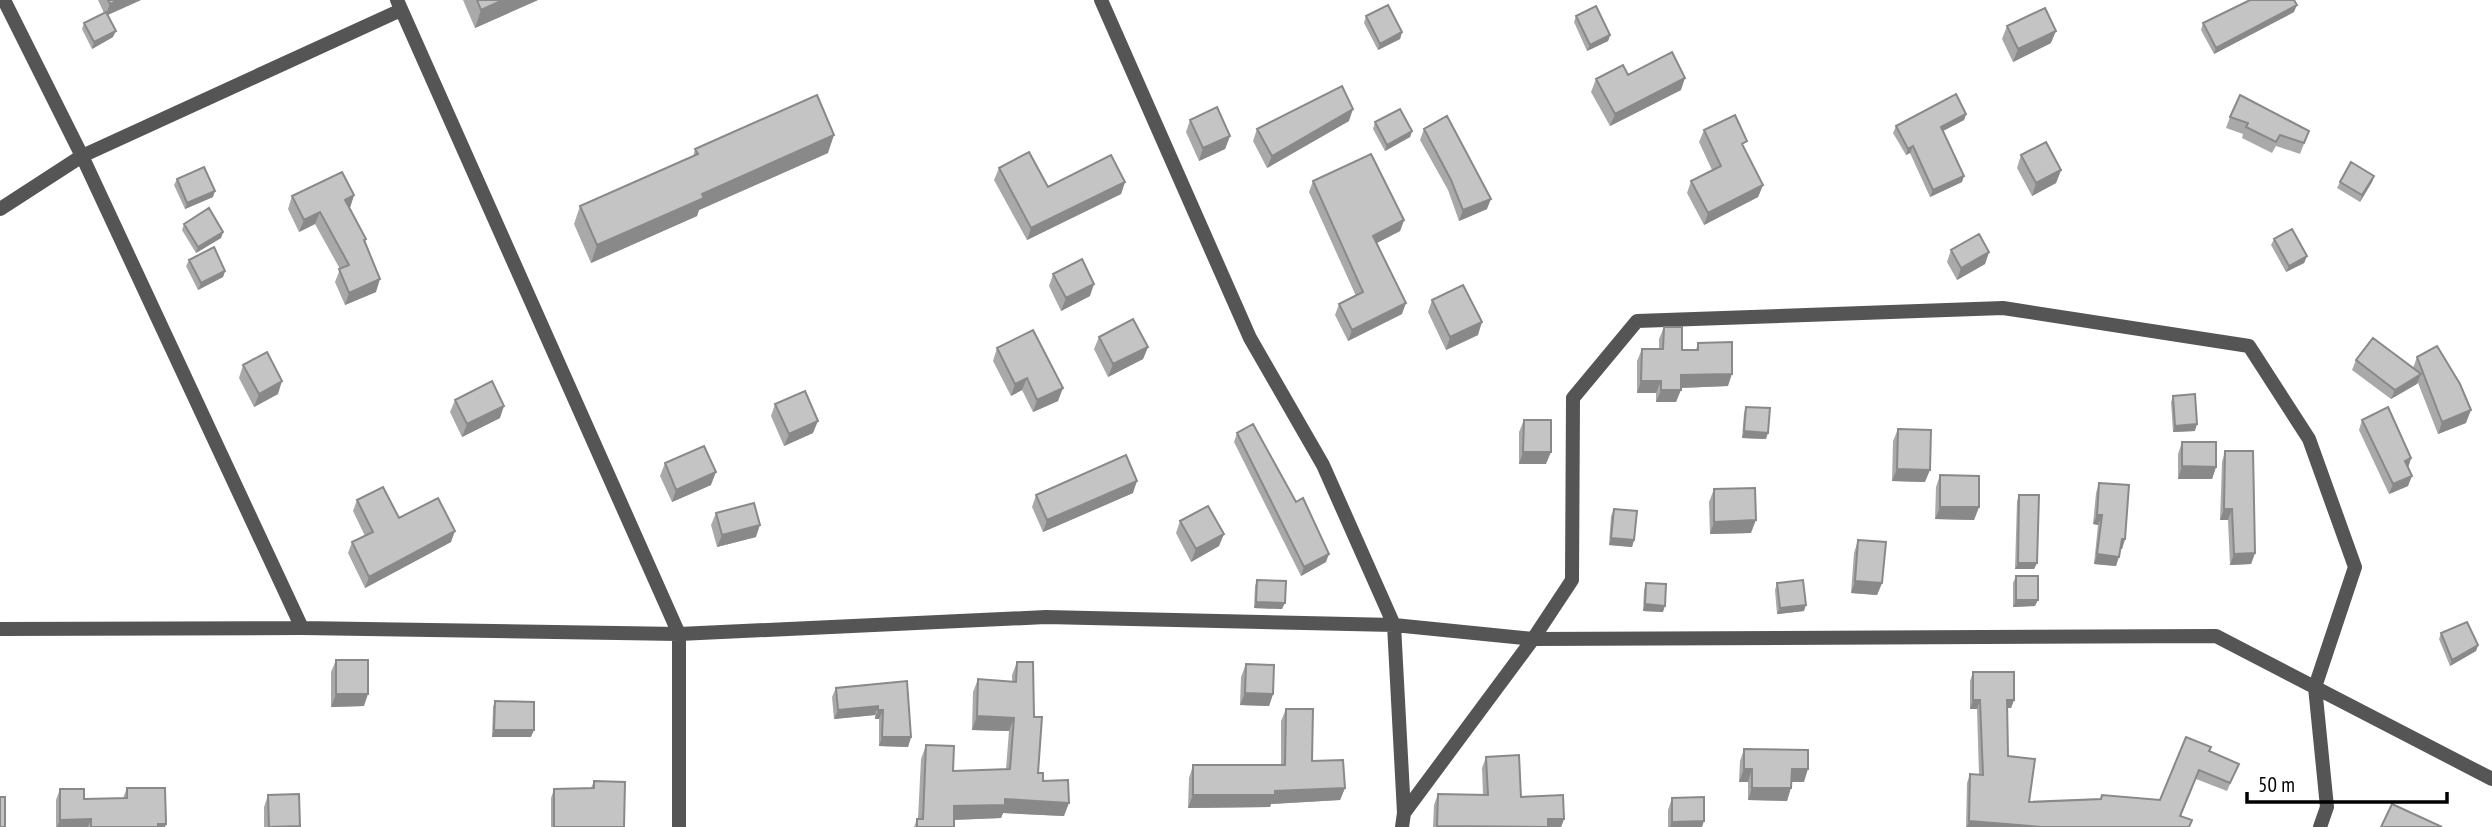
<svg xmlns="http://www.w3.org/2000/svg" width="2492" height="827" font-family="'PT Sans Narrow',sans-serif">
<rect width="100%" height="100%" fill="#fff"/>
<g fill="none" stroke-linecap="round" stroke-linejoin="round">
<!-- street -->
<path stroke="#555" stroke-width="14" d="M4,0L82,156L401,10
M397,0L679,634V827
M1101,0L1250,338L1323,465L1394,625L1404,813L1402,827
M0,209L82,156L302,628
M0,629L302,628L679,634L1046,617L1394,625L1533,639L2216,636L2492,779
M1404,813L1533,639L1572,580L1573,398L1637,321L2003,308L2249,346L2309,439L2355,567L2315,687L2327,807L2320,827"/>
</g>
<!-- wall -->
<path fill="#a9a9a9" d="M98,0H141L108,15L113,37L92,49L82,29L84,23L104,13Z
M463,0H538L475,28Z
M2294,12L2214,54L2201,30L2203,23Z
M1366,16L1402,32L1400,39L1378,50L1364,23Z
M1576,16L1610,35L1608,41L1587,51L1574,22Z
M2007,26L2051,43L2013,62L2002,39Z
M1628,75L1681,90L1610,126L1591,92L1596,79Z
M1966,114L1964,120L1943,131L1962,182L1930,197L1910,153L1906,155L1893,133L1896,126Z
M2230,117L2309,131L2300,154L2276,146L2272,153L2242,138L2243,134L2226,128Z
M1190,120L1230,136L1225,149L1199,161L1186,132Z
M1349,121L1267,168L1253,141L1257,129Z
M1375,122L1412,131L1410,137L1385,151L1373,129Z
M1424,129L1487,209L1459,221L1448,190L1420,140Z
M1704,130L1744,149L1763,185L1758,197L1704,225L1687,193L1691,181L1712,170L1699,142Z
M695,149L828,153L699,210L697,216L591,263L574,224L580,206L693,157Z
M2021,155L2061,170L2056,183L2032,196L2017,168Z
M999,168L1048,187L1125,182L1121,194L1027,240L994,180Z
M2374,176L2372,182L2360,202L2337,188L2340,182Z
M177,179L213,197L185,209L174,185Z
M1313,181L1404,220L1400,231L1377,243L1402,314L1348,341L1335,315L1339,304L1356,296L1309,192Z
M354,195L350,207L366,239L365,243L376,292L345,305L335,282L340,269L315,224L299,232L288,209L292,196Z
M184,224L223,232L221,238L196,253L182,230Z
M2274,239L2307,256L2304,263L2286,272L2271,245Z
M1951,250L1989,252L1985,264L1957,280L1947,262Z
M189,260L225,271L223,277L198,290L186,266Z
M1053,274L1090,296L1061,311L1049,286Z
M1432,300L1478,335L1446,350L1428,312Z
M1664,327L1682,350H1696L1698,343L1728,386L1681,388L1676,402H1656V393H1637V361L1642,349H1659V339Z
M1099,337L1148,347L1143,359L1108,377L1094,349Z
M997,348L1058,401L1033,412L1022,390L1011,396L993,361Z
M2417,357L2466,423L2438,434L2418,383L2391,399L2352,370L2356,360L2413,368Z
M243,365L278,394L254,407L239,378Z
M2173,396L2195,431L2173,432L2171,402Z
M455,400L500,418L462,437L450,412Z
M775,404L813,433L784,446L771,416Z
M1746,407L1766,439L1742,438L1744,413Z
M1524,420L1546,464H1519V432Z
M2362,420L2411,458L2408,468V486L2389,494L2359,430Z
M1898,429L1925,482L1892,481L1893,441Z
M1237,433L1326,562L1301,576L1234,442Z
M2182,442L2216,467L2212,479H2178V454Z
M2225,451L2255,553L2251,564L2230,565L2228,520H2220L2222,462Z
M665,463L711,485L672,502L660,476Z
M1940,475L1979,507L1974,520L1935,519L1936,487Z
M2099,483L2125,539L2122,549H2120L2116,566L2094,564L2098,525L2093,524L2096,493Z
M1714,489L1751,533L1710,534L1709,502Z
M1133,493L1043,532L1032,507L1036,495Z
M2019,495L2037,563L2034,569H2015L2017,501Z
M357,500L399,518L451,542L365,588L348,553L352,542L365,536L353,511Z
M1614,509L1634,540L1632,547L1609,545L1611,516Z
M716,513L756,537L717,547L711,525Z
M1180,521L1219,546L1191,562L1176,533Z
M1858,540L1882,583L1877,595L1851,593L1854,553Z
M2016,576L2035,606L2013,607V583Z
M1257,580L1282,609L1254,608L1255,586Z
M1646,583L1663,612L1643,611L1644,590Z
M1777,583L1804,611L1777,614L1775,590Z
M2441,633L2478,645L2476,651L2450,666L2439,639Z
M336,660L364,706L331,707V672Z
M1017,662L1034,717L1038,773L1064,816L1003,813L1001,818L954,820V827H914L917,819H918L921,759L926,745L953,771L1006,769L1009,731L972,730L973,692L978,679L1012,682V675Z
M1246,664L1273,694L1269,706L1240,705L1241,677Z
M1973,672L2014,700L2011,708H2007L2008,756L2029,802L2100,799L2102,795L2160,800L2209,751L2239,764L2227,791L2196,779L2181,816L2189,827H1966L1967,783L1970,774L1979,775L1977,709H1970V681Z
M907,681L911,737L908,747L879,746V719H875V715L834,719L832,697L836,688Z
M495,701L531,737H492L493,707Z
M1286,709L1312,761L1345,788L1340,800L1271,804L1270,807L1188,808L1189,778L1193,765H1281V721Z
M1744,749L1804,782H1792L1787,801L1748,800V782H1739L1740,761Z
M1486,757L1521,797L1564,819L1561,827H1433L1434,805L1438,794L1483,795L1482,768Z
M594,781L624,827H551V798L554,789L591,788Z
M127,788L166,824L165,827H56V800L60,789L84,799L123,798Z
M268,795L299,827H264V807Z
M1672,798L1702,827H1668V810Z"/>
<!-- shaded-wall -->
<path fill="#898989" d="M119,0H141L105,16L110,4Z
M503,0H538L475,28L481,10Z
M2297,5L2294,12L2214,54L2216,48Z
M116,31L113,37L92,49L94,42Z
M2056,31L2051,43L2013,62L2018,49Z
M1402,32L1400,39L1378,50L1380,44Z
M1610,35L1608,41L1587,51L1590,45Z
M1685,78L1681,90L1610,126L1615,114Z
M1353,109L1349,121L1267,168L1272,156Z
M1966,114L1964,120L1939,133L1941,127Z
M1412,131L1410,137L1385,151L1387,145Z
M834,135L828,153L699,210L697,216L591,263L597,245L702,194Z
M1230,136L1225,149L1199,161L1203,148Z
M1913,146L1910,153L1906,155L1908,149Z
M2061,170L2056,183L2032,196L2036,183Z
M1964,176L1962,182L1930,197L1933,190Z
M2374,176L2372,182L2360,202L2362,195Z
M1125,182L1121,194L1027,240L1031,228Z
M1763,185L1758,197L1704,225L1708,213Z
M215,191L213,197L185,209L187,203Z
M354,195L350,208L345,200Z
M1491,199L1487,209L1459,221L1463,210Z
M320,212L315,224L299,232L304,220Z
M1404,220L1400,231L1369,247L1373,236Z
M223,232L221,238L196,253L198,247Z
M1989,252L1985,264L1957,280L1961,268Z
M2307,256L2304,263L2286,272L2289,266Z
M225,271L223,277L198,290L201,283Z
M380,279L376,292L345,305L349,293Z
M1094,284L1090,296L1061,311L1066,298Z
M1406,303L1402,314L1348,341L1352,330Z
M1482,322L1478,335L1446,350L1450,337Z
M1148,347L1143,359L1108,377L1113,364Z
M1732,374L1728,386L1677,388L1681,375Z
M2421,374L2417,384L2391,399L2395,390Z
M1027,378L1022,390L1011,396L1015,384Z
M282,381L278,394L254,407L259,394Z
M1641,381H1661L1656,393H1637Z
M1063,388L1058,401L1033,412L1037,400Z
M1661,390H1681L1676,402H1656Z
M504,406L500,418L462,437L467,424Z
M2471,410L2466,423L2438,434L2442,422Z
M818,421L813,433L784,446L789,434Z
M2197,424L2195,431L2173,432L2175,426Z
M1744,431L1768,433L1766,439L1742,438Z
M1523,452H1551L1546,464H1519Z
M2411,458L2408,468L2405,461Z
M2182,466L2216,467L2212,479H2178Z
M1897,469L1930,470L1925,482L1892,481Z
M716,472L711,485L672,502L676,490Z
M2412,476L2408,486L2389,494L2393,484Z
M1137,481L1133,493L1043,532L1047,520Z
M1940,507H1979L1974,520L1935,519Z
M2224,509H2232L2228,520H2220Z
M2097,515H2102L2098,525L2093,524Z
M1756,520L1751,533L1710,534L1714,522Z
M760,525L756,537L717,547L722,535Z
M455,531L451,542L365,588L369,577Z
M1224,534L1219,546L1191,562L1196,549Z
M1611,538L1634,540L1632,547L1609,545Z
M2122,539H2125L2122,549L2118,548Z
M2255,553L2251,564L2230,565L2234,554Z
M1329,554L1326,562L1301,576L1304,567Z
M2097,554L2119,557L2116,566L2094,564Z
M2018,563H2037L2034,569H2015Z
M1855,581L1882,583L1877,595L1851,593Z
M2016,600H2038L2035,606L2013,607Z
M1256,602L1285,603L1282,609L1254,608Z
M1645,604L1665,606L1663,612L1643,611Z
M1806,605L1804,611L1777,614L1780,608Z
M2478,645L2476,651L2450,666L2452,660Z
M1245,693L1273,694L1269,706L1240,705Z
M336,694H368L364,706L331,707Z
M1973,700H1980L1977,709H1970Z
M2007,700H2014L2011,708H2004Z
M878,706L875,715L834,719L838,710Z
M878,710H883L879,719H875Z
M977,716L1014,718L1009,731L972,730Z
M494,730H534L531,737H492Z
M882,737H911L908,747L879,746Z
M1744,769H1752L1748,782H1739Z
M1792,769H1808L1804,782H1787Z
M1345,788L1340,800L1271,804L1270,807L1188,808L1193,795Z
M1752,788H1791L1787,801L1748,800Z
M1005,799L1069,803L1064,816L1003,813L1001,818L949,820L954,806Z
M91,819L88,827H57L60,820Z
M1548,819H1564L1561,827H1545Z
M1704,821L1702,827H1670L1672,822Z
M1969,821L2042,827H1967Z
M158,824H166L165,827H157Z"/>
<!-- building -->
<path fill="#c4c4c4" stroke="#898989" stroke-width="2" d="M108,0H119L110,4Z
M477,0H503L481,10Z
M2250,0H2294L2297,5L2216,48L2203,23Z
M1388,5L1402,32L1380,44L1366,16Z
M1596,6L1610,35L1590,45L1576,16Z
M2045,8L2056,31L2018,49L2007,26Z
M106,12L116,31L94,42L84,23Z
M1672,52L1685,78L1615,114L1596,79L1623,65L1628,75Z
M1342,86L1353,109L1272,156L1257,129Z
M1956,94L1966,114L1941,127L1964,176L1933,190L1913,146L1908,149L1896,126Z
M817,95L834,135L702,194L704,198L597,245L580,206L698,154L695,149Z
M2240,95L2309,131L2304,143L2280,135L2276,142L2246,127L2248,123L2230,117Z
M1217,107L1230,136L1203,148L1190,120Z
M1400,109L1412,131L1387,145L1375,122Z
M1735,115L1747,141L1742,144L1763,185L1708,213L1691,181L1721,166L1704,130Z
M1447,116L1491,199L1463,210L1451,180L1424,129Z
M2046,142L2061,170L2036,183L2021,155Z
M1029,152L1048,187L1111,155L1125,182L1031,228L999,168Z
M1371,154L1404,220L1373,236L1406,303L1352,330L1339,304L1363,292L1313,181Z
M2351,162L2374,176L2362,195L2340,182Z
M204,167L215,191L187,203L177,179Z
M342,172L354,195L345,200L366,239L364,240L380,279L349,293L339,269L349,265L320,212L304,220L292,196Z
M209,208L223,232L198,247L184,224Z
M2292,229L2307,256L2289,266L2274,239Z
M1979,234L1989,252L1961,268L1951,250Z
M214,247L225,271L201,283L189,260Z
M1082,259L1094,284L1066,298L1053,274Z
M1463,285L1482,322L1450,337L1432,300Z
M1133,319L1148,347L1113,364L1099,337Z
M1664,327H1682V350H1698V343L1732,342V374L1681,375V390H1661V381H1641L1642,349H1663Z
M1033,330L1063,388L1037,400L1027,378L1015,384L997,348Z
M2373,338L2421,374L2395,390L2356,360Z
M2437,346L2460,384L2471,410L2442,422L2417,357Z
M267,352L282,381L259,394L243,365Z
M492,381L504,406L467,424L455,400Z
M805,391L818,421L789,434L775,404Z
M2195,394L2197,424L2175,426L2173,396Z
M1746,407L1770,408L1768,433L1744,431Z
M2388,407L2411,458L2405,461L2412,476L2393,484L2362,420Z
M1524,420H1551V452H1523Z
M1253,424L1296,502L1303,498L1329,554L1304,567L1237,433Z
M1898,429L1931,430L1930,470L1897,469Z
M2182,442H2216V467L2182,466Z
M704,446L716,472L676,490L665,463Z
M2225,451H2253L2255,553L2234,554L2232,509H2224Z
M1126,455L1137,481L1047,520L1036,495Z
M1940,475L1979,476V507H1940Z
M2099,483L2129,485L2125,539H2122L2119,557L2097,554L2102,515H2097Z
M383,487L399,518L438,498L455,531L369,577L352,542L373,532L357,500Z
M1755,488L1756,520L1714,522V489Z
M2019,495H2039L2037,563H2018Z
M754,503L760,525L722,535L716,513Z
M1208,506L1224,534L1196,549L1180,521Z
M1614,509L1637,511L1634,540L1611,538Z
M1858,540L1886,542L1882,583L1855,581Z
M2016,576H2038V600H2016Z
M1257,580L1286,581L1285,603L1256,602Z
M1803,580L1806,605L1780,608L1777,583Z
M1646,583L1666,584L1665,606L1645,604Z
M2467,622L2478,645L2452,660L2441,633Z
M336,660H368V694H336Z
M1017,662H1033L1034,717H1042L1038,773H1043V781L1068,780L1069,803L1005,799V805L954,806V827H917V819H923L926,745L954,746L953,771L1010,769L1014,718L977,716L978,679L1016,682Z
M1246,664L1274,665L1273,694L1245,693Z
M1973,672H2014V700H2007L2008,756L2035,759L2029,802L2101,799L2102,795L2160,800L2186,737L2211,747L2209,751L2239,764L2230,783L2199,770L2180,816L2192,820L2189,827H2042L1969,821L1970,774L1983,775L1980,700H1973Z
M907,681L911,737H882L883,710H878V706L838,710L836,688Z
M495,701L534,702V730H494Z
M1286,709H1313L1312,761L1343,760L1345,788L1275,791V795H1193V765H1285Z
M1744,749L1808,750V769H1792L1791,788H1752V769H1744Z
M1519,755L1521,797L1563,795L1564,819H1548V827L1437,826L1438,794L1488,795L1486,757Z
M594,781L625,782L624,827H554V789L594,788Z
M127,788H165L166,824H158V827H91V819L60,820V789H84V799L127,798Z
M299,794L300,826L269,827L268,795Z
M0,797H5V827H0Z
M1704,797V821L1672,822V798Z
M2392,804L2442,827H2381Z"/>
<!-- scale -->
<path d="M2247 792v10h200v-10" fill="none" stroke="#000000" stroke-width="3.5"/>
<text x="2258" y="792" font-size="21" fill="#000000" stroke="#ffffff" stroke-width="5" paint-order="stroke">50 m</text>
</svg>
